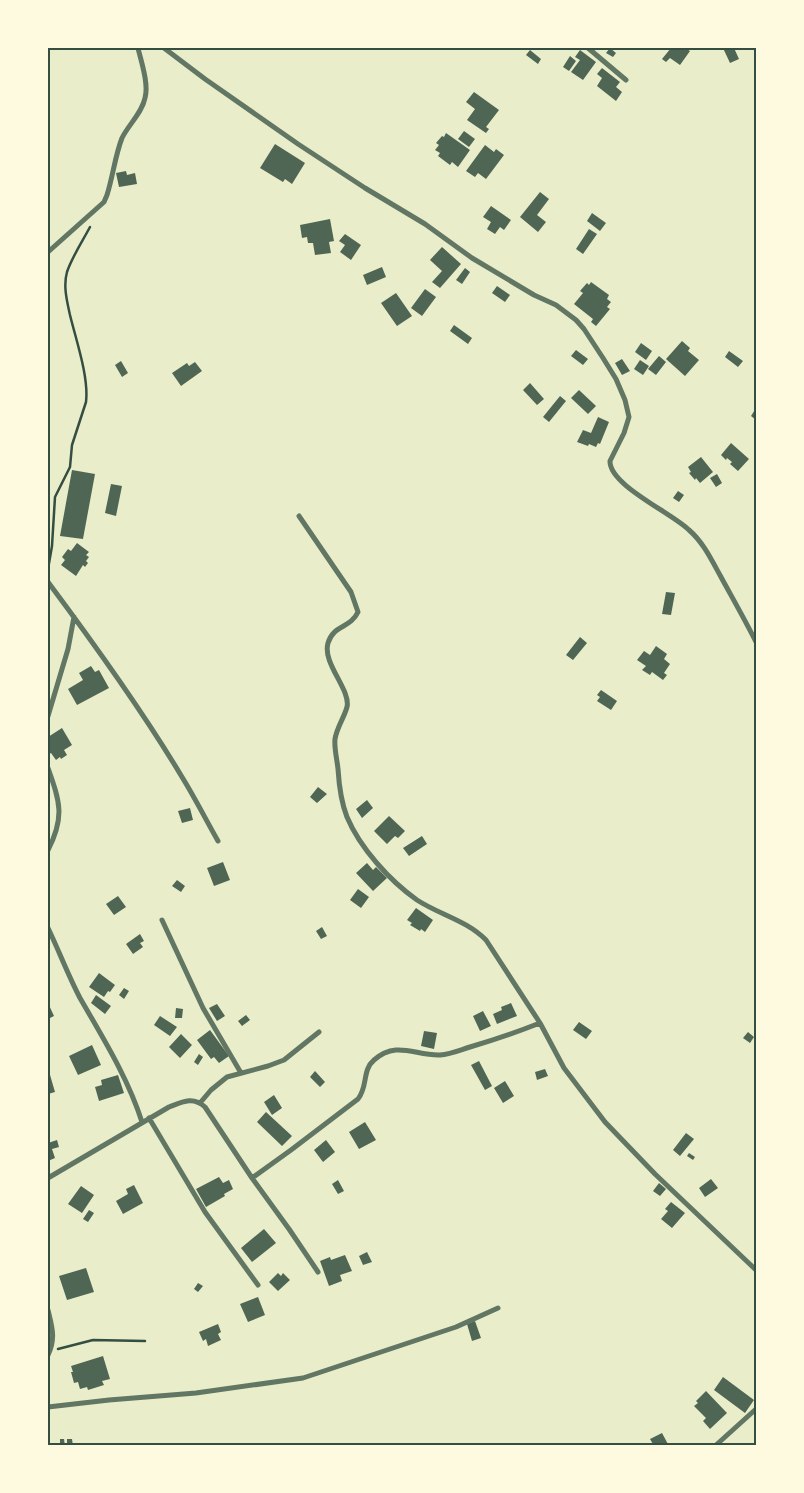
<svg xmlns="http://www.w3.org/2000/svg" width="804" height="1493" font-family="Jost,sans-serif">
<rect width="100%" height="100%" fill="#e9edc9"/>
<!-- building -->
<path fill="#4f6655" d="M610,48L616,53L613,57L606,53Z
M671,48H685L690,51L680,65L670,58L666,62L662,59Z
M723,48H734L739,59L730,63Z
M530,50L541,59L538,64L526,55Z
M580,50L596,62L583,80L571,72L580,60L575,57Z
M570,56L576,61L569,71L563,67Z
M602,68L620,82L616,87L622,92L616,101L597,86L602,78L597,74Z
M474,92L499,110L486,127L489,129L486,133L467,120L475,109L466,102Z
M464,131L475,139L469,147L458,139Z
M446,133L470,150L458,167L452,162L450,165L438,156L440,153L435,150L439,145L436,143L442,136L444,137Z
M275,144L305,163L292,184L285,179L283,182L260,168Z
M485,145L494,152L496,149L504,155L486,179L478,173L475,177L466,171Z
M126,171L127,175L135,173L137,184L119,187L116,173Z
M540,192L549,199L537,215L546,222L538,232L520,217Z
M491,206L511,220L504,230L500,227L495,234L487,229L491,222L483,217Z
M592,213L606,223L600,231L587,221Z
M330,219L334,241L329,242L331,253L315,255L313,243H308L307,237L302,238L300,225Z
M589,229L597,234L583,254L576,249Z
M345,234L361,245L351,260L340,252L345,245L339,241Z
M442,247L461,264L440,288L432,282L442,271L430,260Z
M382,267L386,277L367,285L363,275Z
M465,268L470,272L462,284L456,280Z
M591,282L609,295L607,299L611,302L607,307L610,309L596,326L591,322L593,319L574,304L583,293L580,291L587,283L589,285Z
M497,286L510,295L505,302L492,293Z
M425,289L436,297L422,316L411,308Z
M396,293L412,316L397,326L381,303Z
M454,325L472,338L468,344L450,331Z
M682,341L690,348L688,351L699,360L685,376L666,359Z
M641,343L652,351L646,360L635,352Z
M576,350L588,359L583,365L571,356Z
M729,351L743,361L738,367L725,357Z
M659,356L666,362L656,375L648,369Z
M622,359L630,371L622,375L615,363Z
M640,360L649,366L643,375L634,369Z
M121,361L128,373L122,377L115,365Z
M195,362L202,371L181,386L172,373L187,363L189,366Z
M530,383L544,399L537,405L523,390Z
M579,390L596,406L588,414L571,398Z
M560,396L566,401L549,422L543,417Z
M756,408V420L751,416Z
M598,417L609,422L600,444L598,443L596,447L589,444L588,446L577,442L583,430L591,433Z
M731,443L749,459L738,471L730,464L732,462L727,458L726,460L721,455Z
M701,457L713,472L700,483L696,478L695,480L689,473L691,472L688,467Z
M72,470L95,474L83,539L60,536Z
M717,474L722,483L716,487L710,478Z
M111,484L122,486L116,516L105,513Z
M678,491L684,495L679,502L673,498Z
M77,543L89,552L86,555L89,557L86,561L88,563L85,567L83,565L76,576L61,565L65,560L62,557L68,549L71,551Z
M666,592L675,593L671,615L662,614Z
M580,637L587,643L573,660L566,655Z
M656,646L667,654L664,659L670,664L664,673L667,675L663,680L652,672L650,675L642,670L646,666L637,660L644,651L650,655Z
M91,666L95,672L99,670L109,688L77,705L68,689L83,680L79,673Z
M601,690L617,701L611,710L597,701L600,697L597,695Z
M62,728L72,745L64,750L67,755L61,759L60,757L56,760L51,753L49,754L48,752V737Z
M318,787L327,794L317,803L310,797Z
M367,800L373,808L362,818L356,809Z
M190,808L193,820L182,823L178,811Z
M389,816L405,831L398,838L395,836L387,844L374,831Z
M422,836L427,844L409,856L403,848Z
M223,862L230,880L214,886L207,868Z
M367,863L373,870L376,867L387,878L373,891L356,873Z
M177,880L185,886L181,892L172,886Z
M358,889L369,897L361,908L350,900Z
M118,896L126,907L114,915L106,904Z
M416,908L433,920L425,932L421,929L420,931L410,925L412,923L407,920Z
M322,927L327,936L321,939L316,931Z
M140,934L144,941L140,943L143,947L133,954L126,944Z
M99,973L115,985L110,992L108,991L104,997L89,987Z
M124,988L129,991L124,999L119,995Z
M96,995L111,1006L105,1014L91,1003Z
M48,1003L54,1016L48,1019Z
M511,1003L517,1016L497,1024L493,1014L502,1010L501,1007Z
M217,1004L225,1016L217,1021L209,1008Z
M176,1008L183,1009L182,1018H175Z
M483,1011L491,1026L480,1031L473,1016Z
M246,1015L250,1020L242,1026L238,1021Z
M160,1016L177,1027L170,1036L154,1025Z
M579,1022L592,1031L586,1039L573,1030Z
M210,1030L229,1056L219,1063L214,1057L211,1059L197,1040Z
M424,1031L437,1033L434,1049L421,1046Z
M748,1032L754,1037L750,1043L743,1038Z
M181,1034L192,1045L180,1058L169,1047Z
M92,1045L101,1065L78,1075L69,1056Z
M199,1054L203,1057L198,1065L194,1062Z
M479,1061L492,1086L485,1090L471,1065Z
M48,1068L55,1092L48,1094Z
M545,1069L548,1076L537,1080L535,1072Z
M315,1071L325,1082L320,1087L310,1077Z
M118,1075L124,1093L99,1101L95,1087L102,1085L101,1080Z
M505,1081L514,1096L503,1103L494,1088Z
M274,1095L282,1108L272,1115L264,1102Z
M266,1112L292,1136L282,1146L257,1122Z
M365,1122L376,1140L359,1149L349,1132Z
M686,1133L694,1139L680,1156L673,1150Z
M57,1140L59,1147L52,1149L55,1158L48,1161V1143Z
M326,1140L335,1152L323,1162L314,1150Z
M689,1153L695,1157L693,1160L687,1156Z
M219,1177L223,1183L229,1180L233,1189L224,1194L225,1196L206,1207L196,1189Z
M711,1179L718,1188L705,1197L699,1188Z
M338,1180L344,1191L338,1194L332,1184Z
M659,1183L666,1189L660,1196L653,1191Z
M134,1185L143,1203L123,1214L116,1201L128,1194L126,1189Z
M81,1186L94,1195L82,1213L68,1204Z
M671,1202L685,1213L672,1228L661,1219L668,1211L665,1209Z
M89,1210L94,1213L88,1222L83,1219Z
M264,1229L276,1243L252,1262L241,1248Z
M367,1252L372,1262L363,1265L359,1256Z
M345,1255L352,1271L340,1275L342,1281L329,1286L320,1261L330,1257L331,1260Z
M86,1268L94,1292L67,1300L59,1276Z
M278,1273L281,1276L283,1273L290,1280L278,1291L269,1282Z
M198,1283L203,1286L198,1292L194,1289Z
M258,1297L265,1315L248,1322L240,1304Z
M475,1321L481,1338L472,1341L467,1324Z
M218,1324L221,1332L218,1334L221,1340L208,1346L206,1339L203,1341L199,1332Z
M103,1356L110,1379L102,1381L104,1385L88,1390L87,1387L80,1389L78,1382L74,1383L71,1372H73L71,1366Z
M723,1377L754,1400L745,1413L714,1390Z
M706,1391L727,1413L710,1429L703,1421L706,1418L694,1406L698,1403L696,1401Z
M662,1433L669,1446H654L650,1439Z
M60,1439H64L65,1446H60Z
M67,1439H72L73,1446H67Z"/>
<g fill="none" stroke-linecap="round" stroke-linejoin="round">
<!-- path -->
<path stroke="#344e41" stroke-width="2.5" d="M48,569L52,546L55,497L70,467L72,445L86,402C89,377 76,340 70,315C67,301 63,286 67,272C72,257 82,242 90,227
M58,1349L93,1340L145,1341"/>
<!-- minor -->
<path stroke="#617663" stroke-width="5" d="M164,48L205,79L298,144L365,188L425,224L472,258L534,295L556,305L576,320L584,329L603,358L616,379L625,400L629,417L624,433L610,461C609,485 672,513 689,530C704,543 712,561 721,577C733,599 745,620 756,642
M588,48L626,80
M48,252L104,202L107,195C113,176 115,156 122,138C129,124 142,113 145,98C149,84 141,61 138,48
M299,516L351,592L358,612C350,629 334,624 328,643C322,663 351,690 347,707C344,718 337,727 335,739C334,748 337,759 338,769C339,785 341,802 347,817C360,848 390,881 417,900C440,915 466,920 486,940L540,1023L564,1068L605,1122L655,1174L756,1270
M48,582C95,645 142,710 182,777C195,798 206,820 218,841
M48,716L68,649L74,617
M48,768C60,802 65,817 48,850
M162,920L203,1008L241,1073
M48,928C59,951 68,975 80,998C103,1038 128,1078 142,1122
M200,1103L211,1090L227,1077L268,1066L284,1060L319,1032
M149,1118L205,1212L258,1285
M48,1178L169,1107C182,1102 193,1096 205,1107L252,1178L289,1229L318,1272
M252,1178L291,1150L358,1099C368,1087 362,1070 374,1060C397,1040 415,1056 440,1055C451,1054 460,1050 470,1047C494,1040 517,1032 540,1023
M48,1310C52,1327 56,1338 48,1355
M48,1407L109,1400L196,1393L303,1378L456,1327L498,1308
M715,1446L756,1409"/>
</g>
<!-- border -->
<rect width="804" height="1493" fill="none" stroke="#fefae0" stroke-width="98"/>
<rect x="49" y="49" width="706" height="1395" fill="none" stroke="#344e41" stroke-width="2"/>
</svg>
